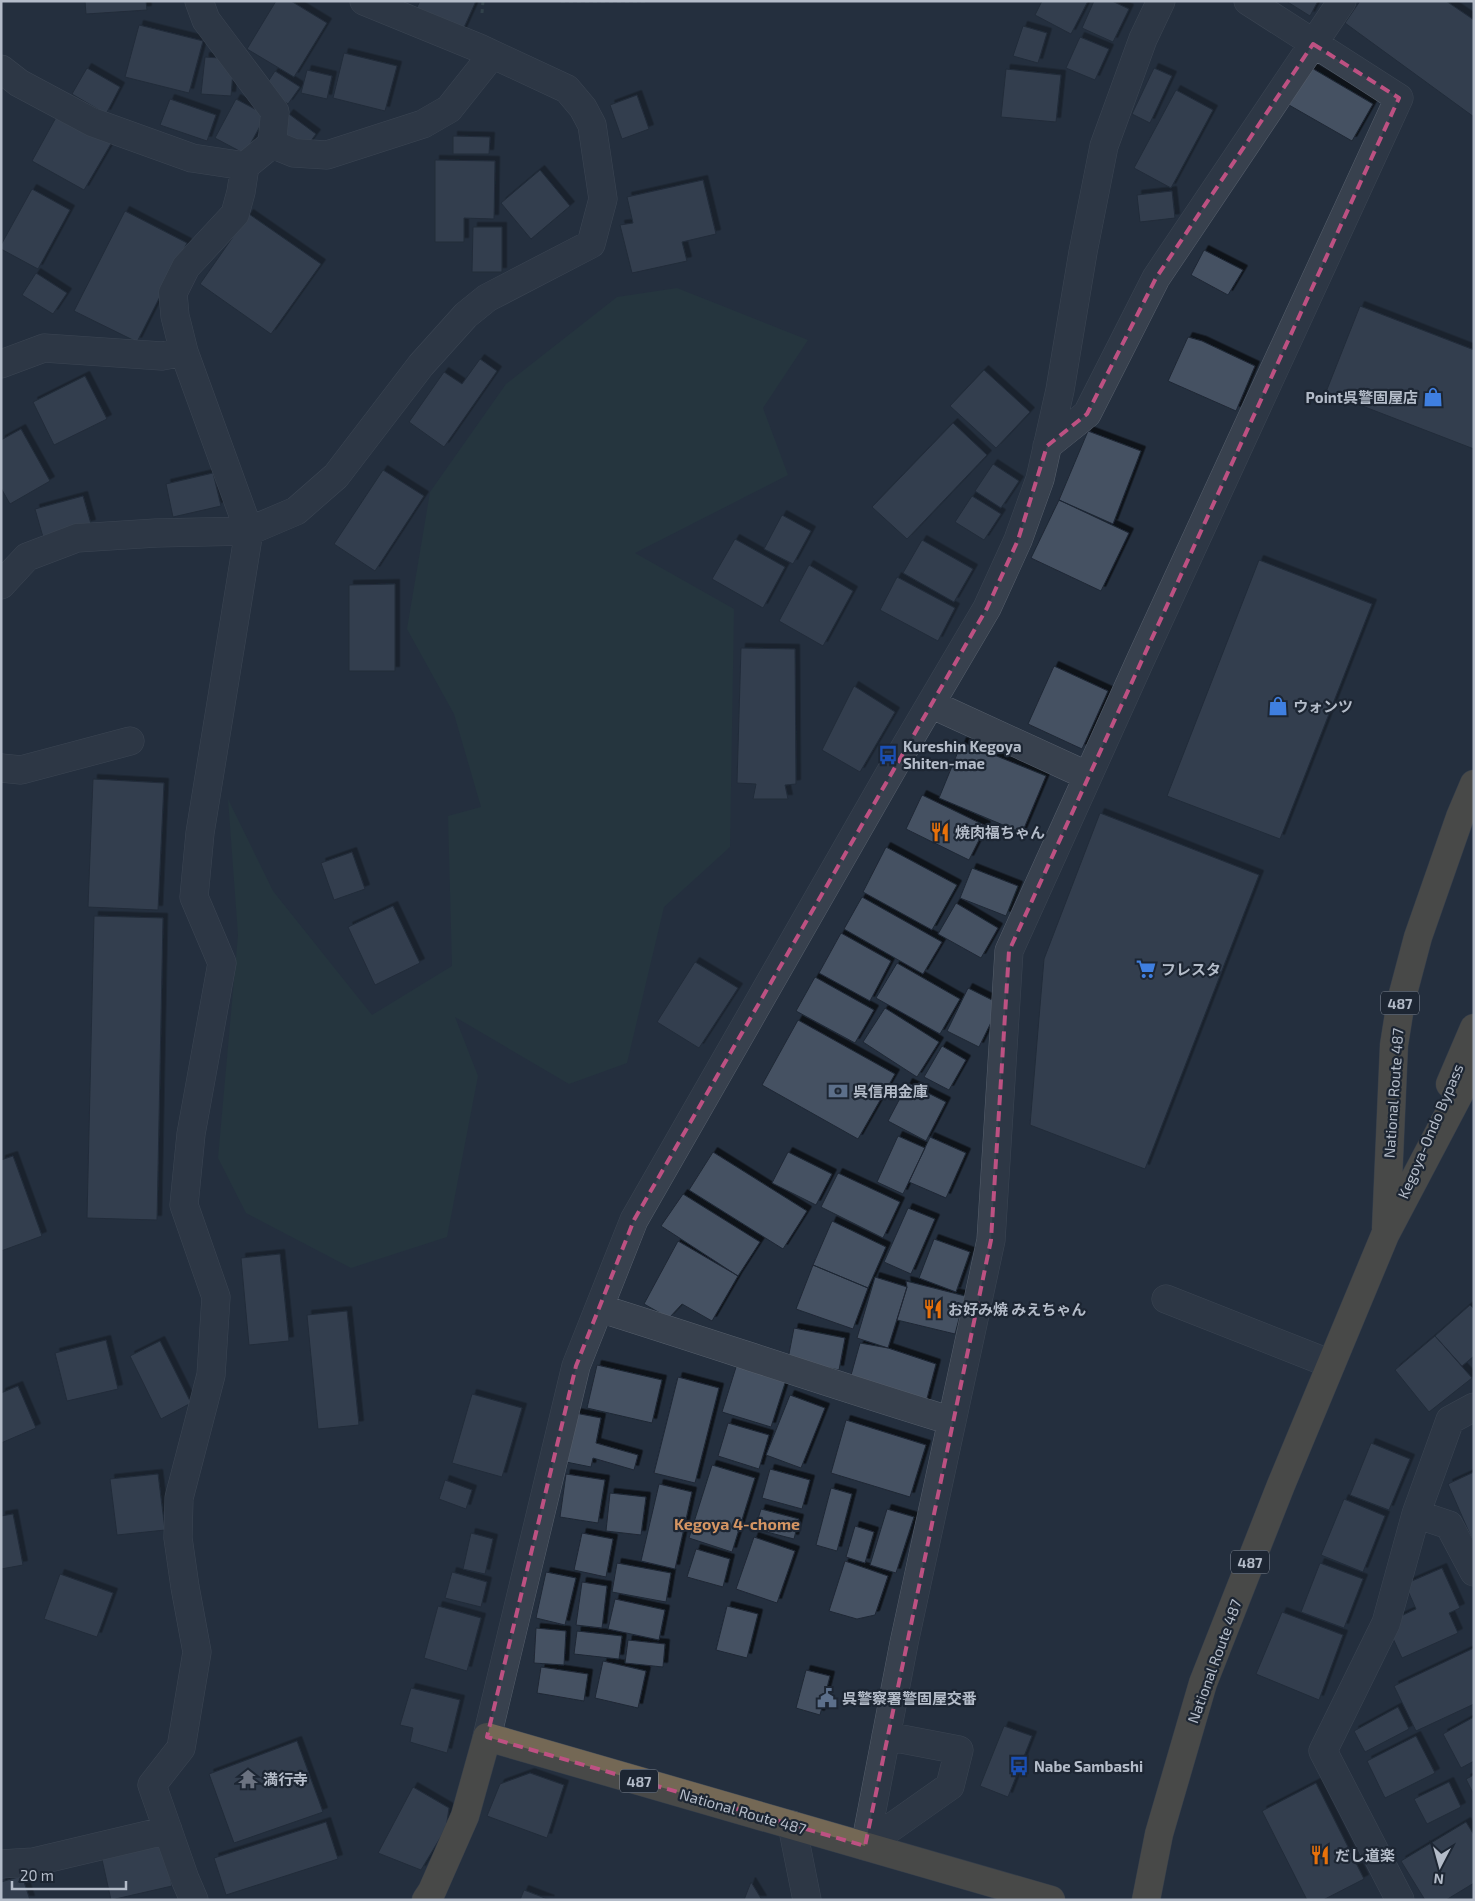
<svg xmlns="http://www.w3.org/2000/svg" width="1475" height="1901" font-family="'Exo 2','Noto Sans JP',sans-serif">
<defs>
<filter id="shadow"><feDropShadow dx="4.5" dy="-4.5" stdDeviation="0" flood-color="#0009"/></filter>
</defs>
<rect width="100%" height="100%" fill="#242f3e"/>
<!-- green -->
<path fill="#263c3f" d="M677,288L808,340L763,408L788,475L635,553L734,609L730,847L664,907L627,1063L569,1084L455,1017L478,1076L447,1237L351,1268L246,1213L218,1158L238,935L228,799L273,891L372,1015L452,966L448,816L481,807L454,714L407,629L430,492L506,384L617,297Z"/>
<!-- building -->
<path fill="#455162" stroke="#1f2835" filter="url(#shadow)" d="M85,1H146L147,10L86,14Z
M276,1H291L327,23L294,77L247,49Z
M420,1H476L461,34L414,13Z
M1042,1H1088L1071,34L1035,15Z
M1094,1H1112L1129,9L1113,42L1082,28Z
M1286,1H1318L1310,16Z
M1360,1H1446L1474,20V117L1345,23Z
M139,25L203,41L189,93L125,77Z
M1023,26L1047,33L1038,63L1013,56Z
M1080,37L1109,49L1095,80L1066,68Z
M344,53L397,66L385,111L333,98Z
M205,57L234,59L231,96L201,94Z
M1310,67L1373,104L1352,141L1289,105Z
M87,68L120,87L106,114L72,94Z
M1154,68L1172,76L1150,123L1132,114Z
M1006,69L1061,75L1056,122L1001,117Z
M307,70L332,76L327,99L301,93Z
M275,71L300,87L288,104L264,88Z
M1176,90L1213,110L1171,188L1134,168Z
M637,95L649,129L622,139L610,105Z
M170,99L216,115L207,141L160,125Z
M236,99L266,115L245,154L215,138Z
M59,112L112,142L84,190L32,161Z
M289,114L316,134L304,150L277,130Z
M453,136L490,137L489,154H453Z
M435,160L495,161L494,219L464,218V242H435Z
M540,170L570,206L531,239L501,203Z
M703,180L716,234L682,242L687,261L632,273L620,225L633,223L627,197Z
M32,189L70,210L38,269L1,249V245Z
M1172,191L1175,218L1140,222L1137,195Z
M125,211L187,243L137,342L74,311Z
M249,214L321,264L271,334L200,284Z
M473,227H502V272H472Z
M1204,250L1243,270L1228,295L1191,275Z
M36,273L67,293L53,314L22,295Z
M1360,306L1474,350V449L1326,392Z
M1188,337L1202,341L1255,366L1236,411L1168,381Z
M480,359L497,371L444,447L409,422L444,372L462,384Z
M984,370L1030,412L996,448L950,406Z
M85,376L107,419L54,445L33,402Z
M953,423L987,455L907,539L872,507Z
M21,429L50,481L10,504L1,488V440Z
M1088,431L1141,451L1113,524L1059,500Z
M993,464L1019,481L1001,508L975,491Z
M383,470L424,496L375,571L334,544Z
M213,473L221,506L173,517L166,484Z
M83,496L91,524L43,537L35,509Z
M972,496L1001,514L984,540L955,522Z
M1059,500L1129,533L1101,591L1031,558Z
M782,515L811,531L793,564L764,549Z
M735,539L785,567L763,608L712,579Z
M922,540L973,569L954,602L903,573Z
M1259,560L1372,604L1280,839L1167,796Z
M809,565L853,591L823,646L779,621Z
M897,577L955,608L938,641L880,610Z
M395,584V671H349V585Z
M741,648L795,649L796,784L785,785L788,799H753L756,784L737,783Z
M1054,666L1108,691L1082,749L1028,724Z
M854,686L895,712L860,772L822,750Z
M962,742L1046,776L1022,833L939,798Z
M93,779L164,783L158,910L88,907Z
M922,795L986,826L969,860L906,829Z
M1100,813L1259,875L1145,1169L1030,1125L1044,959Z
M886,847L957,885L932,930L863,892Z
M352,852L365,889L334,900L321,863Z
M972,868L1018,886L1006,916L960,898Z
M862,897L942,942L923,974L844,929Z
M956,903L998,928L981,958L938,934Z
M393,906L420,963L375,985L348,927Z
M94,916L163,918L157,1220L87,1218Z
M841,933L891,961L870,1001L819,973Z
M695,962L738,988L699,1048L657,1022Z
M897,963L960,999L940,1034L876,998Z
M815,977L874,1010L855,1043L796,1011Z
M968,988L1000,1004L979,1047L947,1031Z
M885,1008L939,1042L917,1077L863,1042Z
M798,1020L895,1074L858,1139L762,1085Z
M942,1046L966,1060L949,1090L924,1077Z
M908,1083L946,1102L926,1141L888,1121Z
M898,1136L925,1148L903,1194L877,1182Z
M930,1137L966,1153L946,1198L909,1182Z
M713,1152L807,1211L783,1249L689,1190Z
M788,1152L832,1174L816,1205L772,1183Z
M13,1156L42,1236L1,1251V1160Z
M838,1173L900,1202L883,1238L821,1207Z
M683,1194L760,1242L738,1276L661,1226Z
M908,1208L935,1219L911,1274L884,1262Z
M832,1221L886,1247L868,1288L813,1265Z
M934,1239L970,1252L956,1292L919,1278Z
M678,1241L738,1276L712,1321L682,1304L669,1318L644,1304Z
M280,1254L289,1341L249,1345L241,1258Z
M813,1265L868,1288L853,1329L796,1309Z
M875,1277L907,1287L888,1348L857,1338Z
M906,1281L965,1296L955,1334L897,1320L907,1287Z
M1470,1305L1474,1309V1356L1462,1366L1435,1336Z
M347,1311L359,1425L318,1429L307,1315Z
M794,1328L845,1338L839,1370L788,1359Z
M1435,1336L1472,1378L1429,1412L1395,1370Z
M106,1340L118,1389L67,1401L55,1353Z
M160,1341L191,1403L161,1419L130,1356Z
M860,1343L888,1348L936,1364L925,1406L848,1386Z
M737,1364L786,1380L771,1427L722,1412Z
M597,1365L662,1380L652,1423L587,1408Z
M678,1377L719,1388L695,1483L654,1473Z
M18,1386L36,1428L1,1443V1393Z
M472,1394L522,1408L502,1477L452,1463Z
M790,1395L825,1408L801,1468L766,1455Z
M575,1413L601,1418L596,1443L638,1455L634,1470L593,1458L591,1467L566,1462Z
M846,1420L926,1445L910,1497L831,1473Z
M728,1423L769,1435L759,1469L718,1456Z
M1371,1443L1410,1459L1389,1510L1350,1495Z
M712,1465L755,1478L732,1552L689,1538Z
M770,1469L810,1480L802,1509L762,1498Z
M1474,1472V1539H1472L1448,1484Z
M158,1474L165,1530L117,1535L110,1479Z
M566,1474L605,1480L598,1523L560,1517Z
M445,1480L472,1490L466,1509L439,1499Z
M659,1484L692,1492L675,1569L641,1561Z
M831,1488L852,1494L837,1551L816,1545Z
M610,1493L646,1497L641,1535L606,1531Z
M1344,1499L1385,1516L1363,1572L1321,1555Z
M761,1509L799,1519L794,1539L755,1529Z
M887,1509L914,1517L896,1573L870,1565Z
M13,1514L23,1565L1,1569V1516Z
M855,1526L874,1532L865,1563L846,1557Z
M471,1533L493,1539L485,1574L463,1569Z
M582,1533L613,1539L606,1577L574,1570Z
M754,1537L795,1551L777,1603L736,1589Z
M696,1549L730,1559L723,1587L687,1577Z
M845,1561L888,1576L875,1615L857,1619L829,1611Z
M617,1563L671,1573L666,1602L612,1592Z
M1320,1563L1363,1579L1344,1628L1301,1612Z
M1442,1568L1460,1608L1449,1613L1458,1633L1402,1658L1386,1623L1416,1609L1405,1584Z
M452,1572L487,1582L481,1607L445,1598Z
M546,1572L576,1578L565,1625L536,1618Z
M60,1574L113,1593L97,1637L44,1619Z
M582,1582L607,1586L602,1628L576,1625Z
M615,1599L665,1610L659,1640L608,1629Z
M438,1606L481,1618L467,1671L424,1658Z
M727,1606L758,1614L747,1658L716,1650Z
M1282,1612L1343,1635L1319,1700L1256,1674Z
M536,1628L566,1631L564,1665L534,1663Z
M577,1631L622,1636L619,1659L574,1654Z
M628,1640L665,1644L663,1667L625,1663Z
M1474,1648V1704L1416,1731L1394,1686Z
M603,1661L646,1671L638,1708L595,1698Z
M541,1667L588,1674L584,1701L537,1693Z
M806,1670L830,1676L820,1715L796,1708Z
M411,1688L460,1700L447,1753L410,1742L413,1728L400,1725Z
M1398,1707L1409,1729L1365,1752L1354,1731Z
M1474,1717V1761L1461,1768L1443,1734Z
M1004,1726L1032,1736L1008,1797L980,1786Z
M1416,1736L1435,1773L1385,1798L1367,1761Z
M297,1741L323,1812L234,1843L209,1774Z
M530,1773L564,1785L547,1838L487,1816L500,1784Z
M1474,1775V1795L1466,1779Z
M1449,1782L1461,1807L1427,1824L1414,1799Z
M1316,1783L1364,1879L1323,1900H1307L1262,1811Z
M413,1787L449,1808L446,1828L421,1870L378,1853Z
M326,1822L338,1859L226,1895L214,1858Z
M1466,1822L1474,1835V1883L1446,1900H1425L1401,1861Z
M162,1841L172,1886L111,1900L101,1855Z
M22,1876L30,1900H1V1882Z
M751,1882L762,1900H744Z
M524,1890L550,1900H520Z"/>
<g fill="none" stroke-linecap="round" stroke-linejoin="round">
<defs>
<path id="minor" d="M1,69L19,83L92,122L192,158L245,166L272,144L275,112L206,20L199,1
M272,144L294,153L327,155L423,124L449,109L484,65L489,53
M1,364L44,348L162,356L184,352
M1047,446L1087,414L1156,278L1342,1
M1,585L27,557L77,538L156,533L249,531L296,511L336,476L421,365L466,315L487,298L591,244L603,199L592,125L583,108L567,89L479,48L364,1
M931,704L1088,776
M1,768L21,770L130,741
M1166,1299L1331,1364
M599,1308C717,1345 834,1385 952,1421
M1416,1514L1449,1525L1474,1572
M487,1737L576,1366L634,1220L894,766L987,608L1018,540L1040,479L1060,390L1083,252L1104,146L1143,39L1161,1
M792,1825L807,1900
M865,1846L904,1643L991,1240L1009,951L1140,661L1399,98L1248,1
M865,1846L950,1786L959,1750L886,1736
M1,1864L33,1862L168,1830
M194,1900L185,1879L152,1785L181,1748L197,1652L185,1587L178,1538L179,1498L211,1375L216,1297L184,1205L191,1134L222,963L194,897L200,833L249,531L184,352L175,316L173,293L186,267L235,214L241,192L245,166
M1400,1900L1323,1751L1386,1623L1416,1514L1450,1420L1474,1407"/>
<path id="highway" d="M1450,1084L1474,1028
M1386,1228L1394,1045L1401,1001L1418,937L1460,817L1474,784
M426,1900L432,1891L465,1816L487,1737L1051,1900
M1146,1900L1159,1834L1203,1683L1281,1485L1385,1235L1474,1066"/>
</defs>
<!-- minor casing -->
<use href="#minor" stroke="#565f6c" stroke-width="29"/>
<!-- highway casing -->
<use href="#highway" stroke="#434c59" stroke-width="29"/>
<!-- path -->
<path stroke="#44595c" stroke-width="3" stroke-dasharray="4 4" stroke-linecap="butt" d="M561,1H645
M482,13L483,1"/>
<!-- minor -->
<use href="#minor" stroke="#38414e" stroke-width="28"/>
<!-- highway -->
<use href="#highway" stroke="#746855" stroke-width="28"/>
</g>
<!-- marked area -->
<path d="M0 0H1475V1901H0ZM1313,44L1399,98L1009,951L991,1240L865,1846L487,1737L576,1366L634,1220L987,608L1018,540L1047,446L1087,414L1156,278Z" fill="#242f3e" fill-opacity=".55" fill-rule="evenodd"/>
<path fill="none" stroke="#bd5182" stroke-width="4" stroke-dasharray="10 6" stroke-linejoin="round" d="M1313,44L1399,98L1009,951L991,1240L865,1846L487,1737L576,1366L634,1220L987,608L1018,540L1047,446L1087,414L1156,278Z"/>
<!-- icons -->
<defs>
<symbol id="shop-bare" viewBox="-9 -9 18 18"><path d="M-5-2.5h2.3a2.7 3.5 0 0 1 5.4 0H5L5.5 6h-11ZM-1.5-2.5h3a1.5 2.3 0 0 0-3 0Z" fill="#3f7fe0" stroke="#1d2633" stroke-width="2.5" paint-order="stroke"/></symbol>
<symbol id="bus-bare" viewBox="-9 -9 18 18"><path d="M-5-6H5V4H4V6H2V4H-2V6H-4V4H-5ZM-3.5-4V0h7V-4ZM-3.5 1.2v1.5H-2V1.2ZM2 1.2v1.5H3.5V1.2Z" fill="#1a4fb4" stroke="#1d2633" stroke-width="2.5" paint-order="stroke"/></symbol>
<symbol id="restaurant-bare" viewBox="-9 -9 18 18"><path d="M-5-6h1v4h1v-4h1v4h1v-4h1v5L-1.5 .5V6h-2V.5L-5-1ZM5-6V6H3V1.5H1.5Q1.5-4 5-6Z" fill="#e8710a" stroke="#1d2633" stroke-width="2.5" paint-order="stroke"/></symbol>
<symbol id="supermarket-bare" viewBox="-9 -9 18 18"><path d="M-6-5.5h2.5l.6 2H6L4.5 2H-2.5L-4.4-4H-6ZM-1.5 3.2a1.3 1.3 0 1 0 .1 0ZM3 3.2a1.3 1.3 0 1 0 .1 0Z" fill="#3f7fe0" stroke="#1d2633" stroke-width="2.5" paint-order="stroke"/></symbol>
<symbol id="bank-bare" viewBox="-9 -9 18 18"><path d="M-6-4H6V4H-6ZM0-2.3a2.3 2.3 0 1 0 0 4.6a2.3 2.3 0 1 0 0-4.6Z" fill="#5c6f8a" stroke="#1d2633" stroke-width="2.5" paint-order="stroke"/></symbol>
<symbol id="civic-bare" viewBox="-9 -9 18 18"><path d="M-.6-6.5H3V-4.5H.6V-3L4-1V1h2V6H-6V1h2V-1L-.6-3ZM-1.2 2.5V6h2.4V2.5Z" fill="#5c6f8a" stroke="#1d2633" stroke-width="2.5" paint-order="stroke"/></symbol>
<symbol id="temple-bare" viewBox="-9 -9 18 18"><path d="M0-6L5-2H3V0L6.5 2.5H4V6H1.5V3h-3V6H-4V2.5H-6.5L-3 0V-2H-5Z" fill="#6b7280" stroke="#1d2633" stroke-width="2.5" paint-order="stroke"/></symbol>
</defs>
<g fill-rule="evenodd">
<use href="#shop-bare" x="1419" y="383" width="28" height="28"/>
<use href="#shop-bare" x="1264" y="692" width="28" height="28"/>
<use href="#bus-bare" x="874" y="741" width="28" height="28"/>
<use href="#restaurant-bare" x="926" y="818" width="28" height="28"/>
<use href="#supermarket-bare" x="1132" y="955" width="28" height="28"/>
<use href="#bank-bare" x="824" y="1077" width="28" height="28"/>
<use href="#restaurant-bare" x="919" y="1295" width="28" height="28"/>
<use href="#civic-bare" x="813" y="1684" width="28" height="28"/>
<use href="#bus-bare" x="1005" y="1752" width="28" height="28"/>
<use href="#temple-bare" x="234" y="1765" width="28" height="28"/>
<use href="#restaurant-bare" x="1306" y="1841" width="28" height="28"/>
</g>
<g text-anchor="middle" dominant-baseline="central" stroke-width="4.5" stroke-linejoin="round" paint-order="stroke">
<!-- shield labels -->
<g fill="#1d2633" stroke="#878f9c" stroke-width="1">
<rect x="1381" y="991.5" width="38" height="23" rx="4"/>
<rect x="1231" y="1550.5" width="38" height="23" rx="4"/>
<rect x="620" y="1769.5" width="38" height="23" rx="4"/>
</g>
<g font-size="14" font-weight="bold" fill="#b4bcc9">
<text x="1400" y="1003">487</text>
<text x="1250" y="1562">487</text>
<text x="639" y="1781">487</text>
</g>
<!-- poi labels -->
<g font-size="15" font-weight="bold" fill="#b4bcc9" stroke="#1d2633" text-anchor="start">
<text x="1418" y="397" text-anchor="end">Point呉警固屋店</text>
<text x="1293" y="706">ウォンツ</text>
<text x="903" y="746">Kureshin Kegoya<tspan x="903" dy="17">Shiten-mae</tspan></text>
<text x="955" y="832">焼肉福ちゃん</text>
<text x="1161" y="969">フレスタ</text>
<text x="853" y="1091">呉信用金庫</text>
<text x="948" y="1309">お好み焼 みえちゃん</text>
<text x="842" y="1698">呉警察署警固屋交番</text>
<text x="1034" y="1766">Nabe Sambashi</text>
<text x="263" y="1779">満行寺</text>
<text x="1335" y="1855">だし道楽</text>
</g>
<!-- street labels -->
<g font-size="15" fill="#b4bcc9" stroke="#1d2633">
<text transform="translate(1393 1093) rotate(-86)">National Route 487</text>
<text transform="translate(1430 1131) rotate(-67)">Kegoya-Ondo Bypass</text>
<text transform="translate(1214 1661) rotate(-70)">National Route 487</text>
<text transform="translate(743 1811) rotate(16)">National Route 487</text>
</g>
<!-- neighbourhood labels -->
<g font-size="16" font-weight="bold" fill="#d59563" stroke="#1d2633">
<text x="737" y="1523">Kegoya 4-chome</text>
</g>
</g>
<!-- border -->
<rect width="1475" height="1901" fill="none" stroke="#b4bcc9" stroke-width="5"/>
<!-- north arrow -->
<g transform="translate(1440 1866) rotate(186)" stroke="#1d2633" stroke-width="4" paint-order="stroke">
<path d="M0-4L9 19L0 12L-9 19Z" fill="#b4bcc9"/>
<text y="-8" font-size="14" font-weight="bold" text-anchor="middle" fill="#b4bcc9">N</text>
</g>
<!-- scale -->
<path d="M12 1881v8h114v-8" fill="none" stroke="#b4bcc9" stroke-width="2.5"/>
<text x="20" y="1881" font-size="15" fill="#b4bcc9" stroke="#1d2633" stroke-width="4" paint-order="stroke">20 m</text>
</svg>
